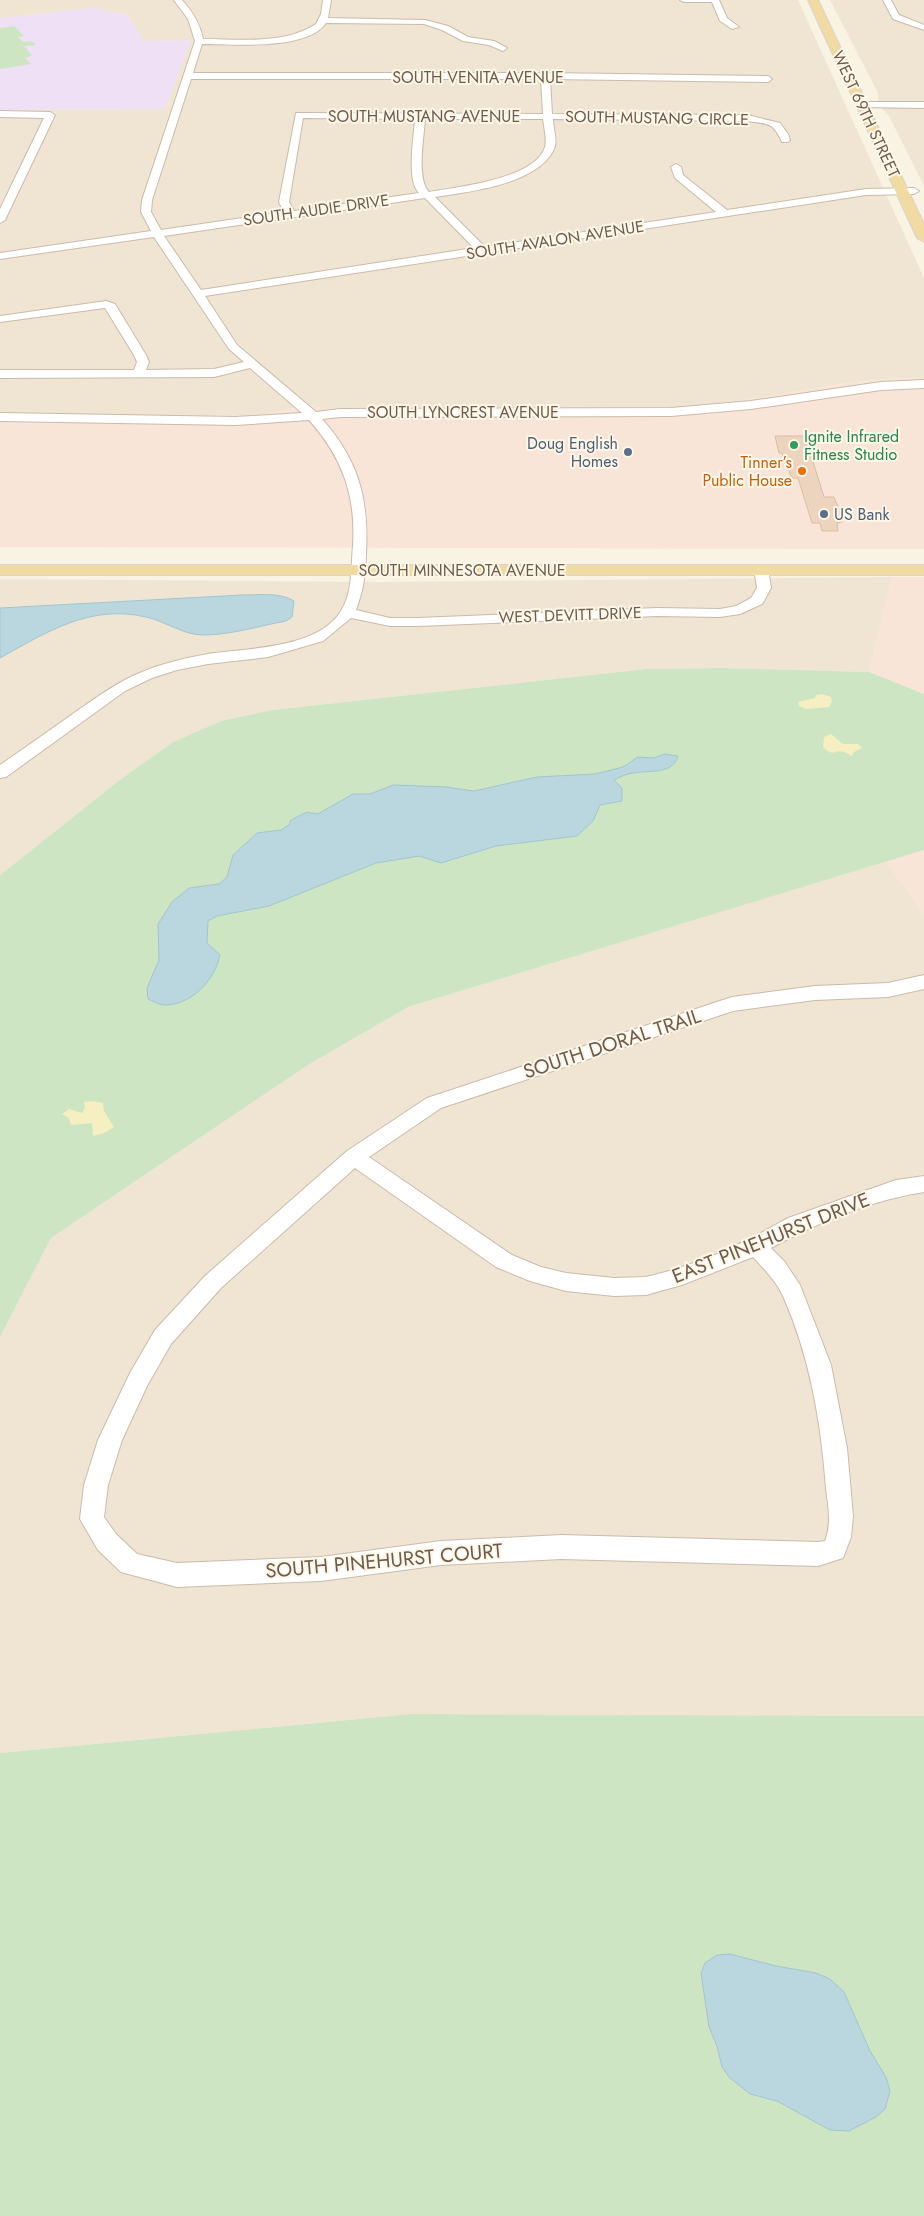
<svg xmlns="http://www.w3.org/2000/svg" width="924" height="2216" font-family="Jost,sans-serif">
<rect width="100%" height="100%" fill="#f9f3e3"/>
<!-- residential -->
<path fill="#f0e5d2" d="M0,0H798L924,278V378L886,379L848,383L763,397L686,407L321,408L311,405L252,416L0,414V110L165,109L190,40L143,41L128,15L93,8L0,18Z
M830,0H924V186L889,116L883,110L878,100V93Z
M892,577L869,672L721,668L646,669L272,710L221,721L173,742L121,779L0,875V579L380,582Z
M886,861L924,915V1716L411,1714L0,1753V1337L51,1238L308,1065L408,1007Z"/>
<!-- commercial -->
<path fill="#f9e5d8" d="M924,378V549L0,547V414L252,416L311,405L321,408L686,407L763,397L848,383L886,379Z
M892,577H924V694L869,672Z
M924,850V915L886,861Z"/>
<!-- education -->
<path fill="#efe0f5" d="M93,8L128,15L143,41L191,40L165,109L0,110V18Z"/>
<!-- green -->
<path fill="#cee5c3" d="M14,26L24,36L18,37L23,42L32,41L36,45L24,46L32,56L25,58L31,64L0,69V28Z
M721,668L869,672L924,694V850L408,1007L308,1065L51,1238L0,1337V875L121,779L173,742L221,721L272,710L646,669Z
M411,1714L924,1716V2216H0V1753Z"/>
<!-- sand -->
<path fill="#f5efc1" d="M822,694L831,697L832,702L829,707L806,709L799,706L798,702L815,698L816,695Z
M831,734L843,744H858L862,748L854,752L852,756C849,755 847,753 844,752C834,749 834,758 823,747L824,737Z
M93,1101L103,1103L104,1111L114,1127L104,1133L93,1136L92,1123L71,1125L69,1118L62,1114L69,1109L82,1113L85,1108L84,1102Z"/>
<!-- water -->
<path fill="#bad7e0" stroke="#a1c5d1" d="M242,595C259,595 280,592 294,601L292,617L286,621C259,626 231,635 203,635C183,635 165,621 146,617C90,604 47,632 0,658V608Z
M664,754L678,756C673,775 648,770 633,773C626,774 620,777 614,780L622,788V801L600,805L593,821L577,836L496,846L441,863L419,856L376,863L269,906L217,916L208,921L207,943L220,955C215,980 191,1006 163,1005C158,1004 152,1001 148,999L147,988L159,960L158,924L172,902L189,888L219,884L227,877L233,855L257,833L281,830L289,825L291,820L307,812L318,814L353,794H370L393,785L446,787L474,791L537,777L595,774L623,767L638,757L654,758Z
M730,1954L776,1966L816,1973L830,1979L844,1992L870,2051L886,2077L890,2091L885,2109L876,2117L849,2131L830,2130L777,2101L750,2094L729,2077L722,2067L717,2046L709,2027L701,1973L705,1963L717,1955Z"/>
<!-- building -->
<path fill="#ecd4be" stroke="#dcbda0" d="M775,436H805L824,497H834L838,507L842,522L837,523L838,531H822L820,523H812L798,478H791L787,463H784L782,453H779Z"/>
<g fill="none" stroke-linecap="round" stroke-linejoin="round">
<defs>
<path id="minor" d="M174,0H182C192,11 200,23 203,39C239,39 284,45 316,24L321,14L323,0H331L328,18L425,20L448,26L468,37L494,41L507,48L503,51L489,45L463,41L442,30L424,24L326,23C307,51 233,44 202,44L193,73H545L768,76L772,79L768,82L550,79L552,114L747,115L780,123L788,134L790,140L788,142H782C773,122 768,124 747,121L553,119C553,127 557,139 555,146C543,184 467,192 435,197L485,247L716,212L675,178L671,167L676,164L681,167L683,175L727,210L866,189L914,188L919,191L914,194L866,195L205,296L237,345L316,412L340,409L671,408L751,401L881,382L924,380V388L881,390L751,409L671,416L340,417L322,419C359,461 369,499 366,554C365,577 364,588 356,610L390,618H418L657,608L720,609L736,606L751,598L757,588L754,569L761,565L768,569L771,588L764,601L762,604L740,614L720,617L657,616L418,626H390L351,618L323,641L268,657L208,664L177,670L152,678L125,691L6,777L0,778V765C25,748 50,730 74,713C96,698 117,682 142,672C163,663 186,658 208,654C247,648 318,649 341,611C353,592 351,566 353,545C356,495 342,457 309,420L236,425L0,421V413L236,417L302,413L250,368L214,377L0,378V370H134L137,362L134,355L105,308L0,322V316L106,301L115,304L146,355L149,362L146,370L214,369L244,362L229,349L154,237L0,259V253L151,231L141,212L142,200L195,41L188,19ZM191,79H541L543,114L296,113L279,202L284,212L161,230L151,212L152,200ZM303,118L415,119C414,137 406,180 419,193L294,211L289,202ZM425,119H543C544,127 547,139 545,147C535,179 458,187 429,192C416,179 424,137 425,119ZM425,198L474,248L201,290L164,236Z
M680,0H719L727,18L739,27L732,29L720,21L712,2H684Z
M883,0H891L899,15L924,25V30L893,19Z
M862,102H924V108L859,107L857,105Z
M0,111L50,112L55,115L5,220L0,223V209L44,118L0,117Z
M924,975V989L888,997L815,1000L733,1011L441,1108L369,1157L512,1255L541,1267L566,1273L614,1278L646,1277L673,1270L708,1258L748,1240L788,1218L896,1180L924,1176V1192C872,1200 817,1223 771,1248L784,1261L800,1285L831,1365L847,1448L853,1516L851,1537L843,1558L818,1566L561,1559L441,1565L321,1581L177,1587L121,1572L98,1550L80,1519L84,1485L98,1440L130,1373L155,1330L205,1276L347,1151L427,1098L732,997L815,986L888,983ZM355,1168L496,1267L530,1281L566,1291L614,1296L646,1295L682,1285L753,1257C764,1269 776,1281 783,1296C810,1357 821,1422 826,1488C828,1505 832,1524 825,1541L818,1542L561,1535L441,1541L321,1557L177,1563L137,1554L116,1534L104,1517L108,1485L122,1440L147,1386L171,1344L221,1288Z"/>
<path id="major" d="M808,0H818L924,224V242L917,238Z
M0,565H924V575H0Z"/>
</defs>
<!-- minor casing -->
<use href="#minor" stroke="#c9bbab" stroke-width="2"/>
<!-- major casing -->
<use href="#major" stroke="#d9d4d0" stroke-width="2"/>
<!-- minor -->
<use href="#minor" fill="#fff" fill-rule="evenodd"/>
<!-- major -->
<use href="#major" fill="#f2dba2" fill-rule="evenodd"/>
</g>
<!-- markers -->
<circle fill="#2e9e5b" stroke="#fdf7e9" stroke-width="2" cx="794" cy="445" r="5"/>
<g fill="#5c6f8a" stroke="#fdf7e9" stroke-width="2">
<circle cx="628" cy="452" r="5"/>
<circle cx="824" cy="514" r="5"/>
</g>
<circle fill="#e8710a" stroke="#fdf7e9" stroke-width="2" cx="802" cy="471" r="5"/>
<g text-anchor="middle" dominant-baseline="central" stroke-width="4" stroke-linejoin="round" paint-order="stroke">
<!-- far-street labels -->
<g font-size="16" fill="#6e5b4c" stroke="#fdf7e9">
<text x="478" y="77">SOUTH VENITA AVENUE</text>
<text transform="translate(866 114) rotate(65)">WEST 69TH STREET</text>
<text x="424" y="116">SOUTH MUSTANG AVENUE</text>
<text transform="translate(657 118) rotate(1)">SOUTH MUSTANG CIRCLE</text>
<text transform="translate(316 210) rotate(-8)">SOUTH AUDIE DRIVE</text>
<text transform="translate(555 240) rotate(-9)">SOUTH AVALON AVENUE</text>
<text x="463" y="412">SOUTH LYNCREST AVENUE</text>
<text x="462" y="570">SOUTH MINNESOTA AVENUE</text>
<text transform="translate(570 615) rotate(-2)">WEST DEVITT DRIVE</text>
</g>
<!-- far-leisure labels -->
<g font-size="16" fill="#27864d" stroke="#fdf7e9" text-anchor="start">
<text x="804" y="436">Ignite Infrared<tspan x="804" dy="18">Fitness Studio</tspan></text>
</g>
<!-- far-service labels -->
<g font-size="16" fill="#4e5e75" stroke="#fdf7e9" text-anchor="end">
<text x="618" y="443">Doug English<tspan x="618" dy="18">Homes</tspan></text>
<text x="834" y="514" text-anchor="start">US Bank</text>
</g>
<!-- far-food labels -->
<g font-size="16" fill="#c56008" stroke="#fdf7e9" text-anchor="end">
<text x="792" y="462">Tinner’s<tspan x="792" dy="18">Public House</tspan></text>
</g>
<!-- street labels -->
<g font-size="20" fill="#6e5b4c" stroke="#fdf7e9">
<text transform="translate(612 1044) rotate(-18)">SOUTH DORAL TRAIL</text>
<text transform="translate(771 1238) rotate(-22)">EAST PINEHURST DRIVE</text>
<text transform="translate(384 1561) rotate(-5)">SOUTH PINEHURST COURT</text>
</g>
</g>
</svg>
